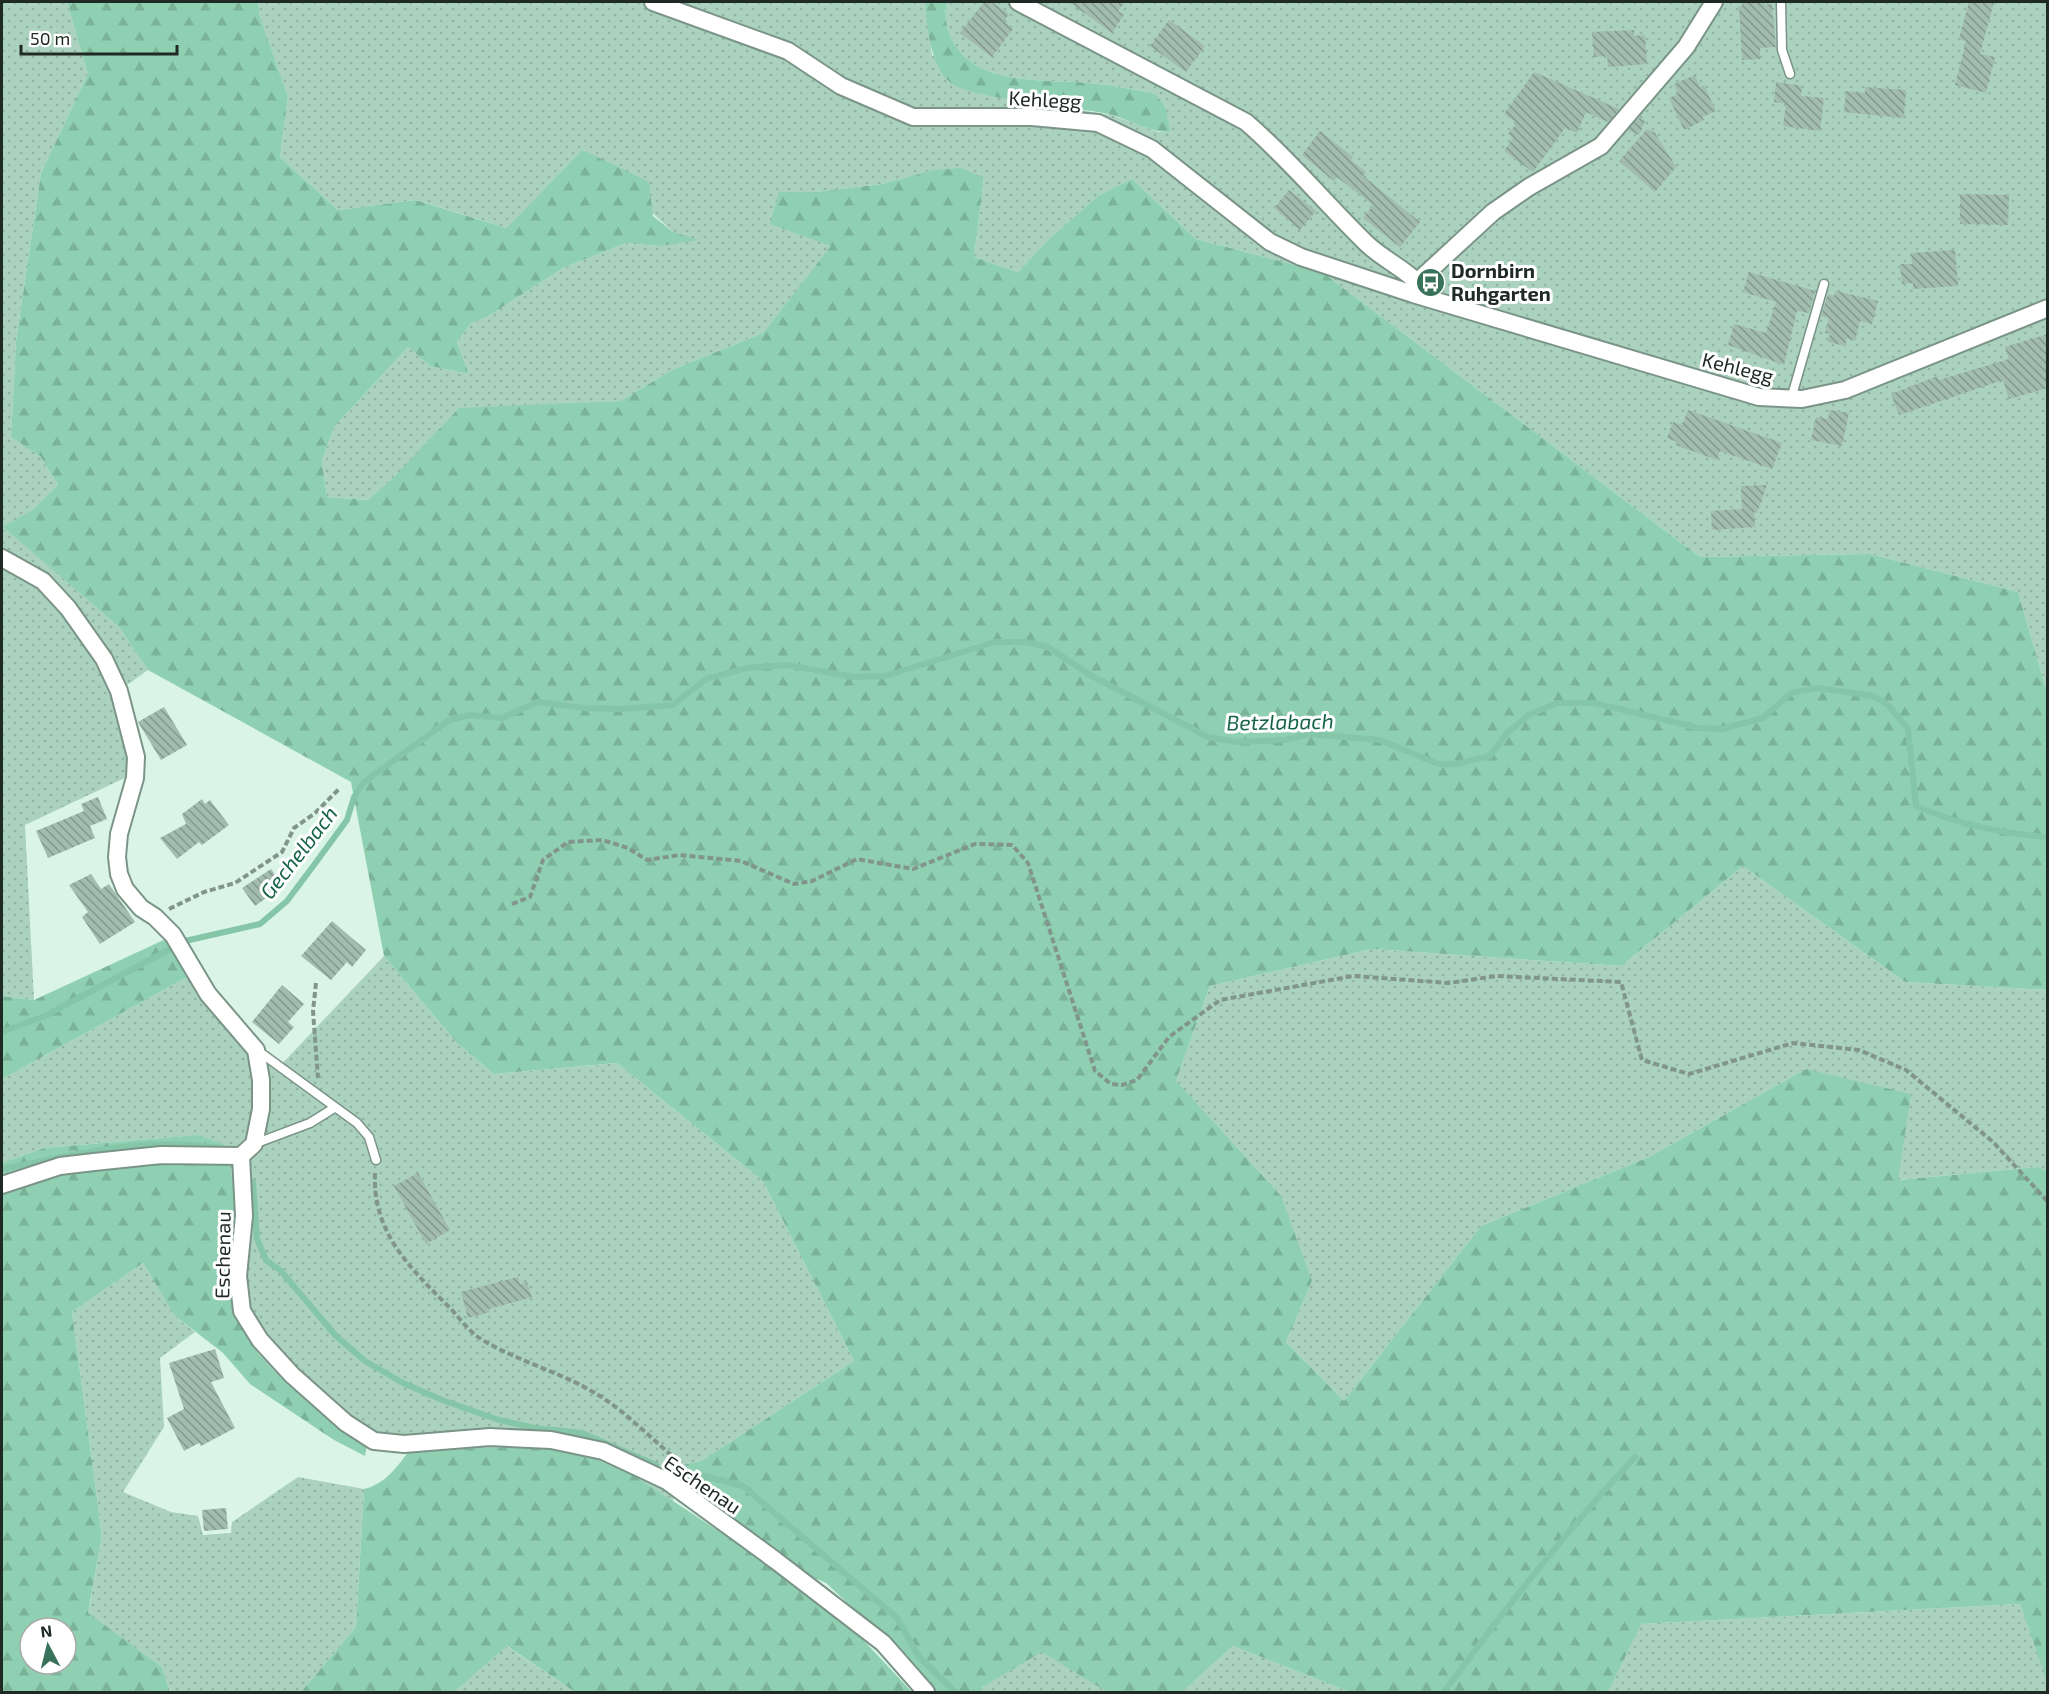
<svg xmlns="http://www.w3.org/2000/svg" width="2049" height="1694" font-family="'Exo 2',sans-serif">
<defs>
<pattern id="grass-dots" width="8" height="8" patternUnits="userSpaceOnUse" patternTransform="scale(1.5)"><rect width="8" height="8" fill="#aad2be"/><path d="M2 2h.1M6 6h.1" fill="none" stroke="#92b4a3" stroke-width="1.8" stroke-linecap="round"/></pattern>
<pattern id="forest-firs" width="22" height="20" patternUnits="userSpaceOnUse" patternTransform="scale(1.5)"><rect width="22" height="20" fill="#8fd0b2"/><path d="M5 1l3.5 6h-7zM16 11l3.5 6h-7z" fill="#7bb399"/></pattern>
<pattern id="building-back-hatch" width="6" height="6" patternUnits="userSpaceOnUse" patternTransform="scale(1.5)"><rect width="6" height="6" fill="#a2bcaf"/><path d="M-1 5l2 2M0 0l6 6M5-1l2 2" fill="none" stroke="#84998e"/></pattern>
</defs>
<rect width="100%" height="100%" fill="#daf5e8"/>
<!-- grass -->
<path fill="url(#grass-dots)" d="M2,2H67L88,74L41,173L16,341L11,436L40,456L58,485L32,510L4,527L119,627L148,670L116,693L131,775L25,825L34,1000L2,996Z
M258,2H925L932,55L981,94L1111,115L1159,132H1170L1156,94C1134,89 1111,85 1088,83C1042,79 974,87 951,37C946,26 944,14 947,2H2047V692L2018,592L1870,554L1700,557L1322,272L1196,239L1132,179L1099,195L1047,241L1018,272L974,257L984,178L933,170L882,184L815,192H779L832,246L763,333L674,369L620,401L562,404L396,475L368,500L327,497L322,461L334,427L408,347L430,366L469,374L457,342L471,323L487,317L563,268L626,243L659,246L673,232L584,150L506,228L417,200L338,210L280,157L288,97L260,17Z
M1743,866L1905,982L2047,990V1171L2037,1167L1897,1180L1806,1069L1649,1157L1481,1226L1344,1401L1286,1342L1312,1281L1176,1081L1210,986L1372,949L1621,966Z
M384,956L456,1042L494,1074L617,1063L763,1181L854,1361L701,1461L682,1465L673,1501L635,1476L461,1450L409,1451L367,1444L299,1394L270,1370L244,1330L232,1299L235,1204L197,1135L44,1148L2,1163V1079L189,976L277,1069Z
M143,1263L174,1315L195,1332L160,1358L164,1427L123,1492L171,1512L198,1516L203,1535L231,1533L232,1522L298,1477L364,1489L356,1627L301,1692H170L162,1667L88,1614L102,1536L72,1312Z
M2020,1604L2048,1681L2047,1692H1608L1640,1624Z
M506,1646L575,1692H454Z
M1233,1646L1350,1692H1182Z
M1042,1651L1107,1692H983L981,1688Z"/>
<!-- forest -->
<path fill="url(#forest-firs)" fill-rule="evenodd" d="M67,2H258L260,17L288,97L280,157L338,210L416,200L506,228L583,150L649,182L653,216L673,232L699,240L659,246L626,243L563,268L487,317L471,323L457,342L469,374L430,366L408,347L334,427L322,461L327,497L368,500L396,475L459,408L620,401L674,369L763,333L831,246L770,224L779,192H815L882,184L933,170L961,168L984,178L974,257L1018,272L1047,241L1099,195L1132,179L1196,239L1322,272L1700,557L1870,554L2018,592L2047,692V990L1905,982L1743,866L1621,966L1372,949L1210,986L1176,1081L1281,1196L1312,1281L1286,1342L1344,1401L1481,1226L1649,1157L1806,1069L1911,1094L1898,1180L2038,1167L2047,1171V1681L2020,1604L1641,1624L1608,1692H1350L1233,1646L1182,1692H1107L1042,1652L981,1688L983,1692H934L884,1637L826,1583L801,1572L677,1480L682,1465L701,1461L854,1361L763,1181L617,1063L494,1074L456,1042L384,956L351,782L148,670L119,627L3,527L32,510L58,485L40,456L11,437L16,341L41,173L88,74Z
M925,2H947C944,14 946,26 951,37C974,87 1042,79 1088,83C1111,85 1134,89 1156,94L1166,109L1170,132C1148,132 1129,119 1108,114C1076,107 971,99 951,83C930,66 927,27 925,2Z
M168,938L189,976L2,1079V996L34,1000Z
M197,1135L224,1144C236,1181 235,1218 234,1257C233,1270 230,1286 233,1299C244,1364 318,1408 367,1444L365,1456L334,1440L250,1384L223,1353L174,1315L143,1263L72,1312L102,1536L88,1613L162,1667L170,1692H2V1163L44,1148ZM30,1628H66V1664H30Z
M533,1446L587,1456L635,1476L737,1543L852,1628L912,1692H575L507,1646L454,1692H301L356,1627L364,1489C385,1484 396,1468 409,1451Z"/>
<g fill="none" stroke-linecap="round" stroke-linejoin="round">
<!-- stream -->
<path stroke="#85c5a8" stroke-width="6" d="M2,1032L45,1016L185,941L260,924L287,901L314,865L347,820L354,797L363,783L449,720L470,715L502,718L538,702L584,708L621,709L673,705L706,679L747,668L787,665L854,677L885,676L995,642H1025L1048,647L1090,675L1208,737L1238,742L1285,740L1309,734L1380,740L1438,764H1456L1490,756L1506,734L1530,714L1558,703H1595L1698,728L1722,729L1763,718L1791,693L1818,688L1873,696L1888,705L1908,729L1916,806C1959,825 2001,833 2048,837
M2,1169C76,1155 143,1136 219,1148
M253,1182L257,1239L266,1260L281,1271L336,1336L365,1361L403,1383L442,1400L499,1420L535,1428L582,1433L656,1465
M683,1475H700L743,1486L897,1618L919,1657L955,1692
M1444,1692C1504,1610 1566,1531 1635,1457"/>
</g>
<!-- building -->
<path fill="url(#building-back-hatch)" d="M984,2H992L1009,14L1004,21L1013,29L992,57L960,33Z
M1069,2H1125L1118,11L1124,15L1112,33Z
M1742,2H1764L1765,5L1772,4L1776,47L1760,48V59L1742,60L1739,6H1742Z
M1969,2H1994L1980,54L1995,57L1986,93L1955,85L1966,41L1959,39Z
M1169,20L1205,46L1186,72L1150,46Z
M1634,30V36L1645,35L1647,64L1608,67L1607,56L1594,57L1592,32Z
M1534,72L1619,109L1608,122L1586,112L1577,133L1565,128L1533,172L1504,151L1513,138L1508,134L1517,123L1504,114Z
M1695,75L1700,87L1704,85L1716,111L1702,117L1704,120L1684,130L1669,98L1678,94L1674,84Z
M1776,82L1802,86L1801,96L1824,98L1820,131L1783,126L1786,104L1774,102Z
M1865,87L1906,90L1904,118L1844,112L1846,91L1865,93Z
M1639,118L1645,121L1639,135L1628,130Z
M1647,129L1655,133L1676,167L1655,192L1619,161Z
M1320,131L1353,157L1351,160L1366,172L1363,176L1420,222L1400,247L1363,218L1373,205L1337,177L1334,181L1302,155Z
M1289,190L1316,211L1300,230L1274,208Z
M1960,194L2009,195L2008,225L1960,224Z
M1955,250L1958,286L1913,289V283L1902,284L1900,264H1912L1911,253Z
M1749,272L1815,291L1809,313L1797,311L1784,365L1728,345L1734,324L1766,333L1776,302L1743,292Z
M1836,291L1878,301L1872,324L1860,321L1855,341L1847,338L1845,346L1828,342L1830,334L1825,333L1829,318L1821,316L1828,294L1834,296Z
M2048,334V388L2009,399L2003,380L1899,415L1891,394L1938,376L1939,380L2009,359L2005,347Z
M1688,410L1782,443L1772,469L1720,451L1717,460L1676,445L1677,442L1667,438L1673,422L1682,425Z
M1830,410L1849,413L1842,446L1811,440L1816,417L1828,419Z
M1767,485L1757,513L1754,512L1755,527L1712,530L1711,511L1742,509L1741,486Z
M164,707L187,745L161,760L138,722Z
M98,797L107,819L90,826L95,838L48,858L36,831L84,811L81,804Z
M202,799L205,804L210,800L229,825L202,845L199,842L177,859L160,838L186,824L182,814Z
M271,869L283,886L255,906L242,888Z
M91,874L101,889L109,884L135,922L100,944L82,917L88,912L69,885Z
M332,921L366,950L352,967L347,962L331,980L301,956Z
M282,985L304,1004L288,1022L294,1027L279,1044L252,1022Z
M418,1173L450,1230L426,1244L394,1186Z
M518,1277L520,1284L527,1282L532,1297L489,1309L490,1312L468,1318L461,1292Z
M215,1349L224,1378L211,1382L235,1428L201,1446L199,1443L184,1451L167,1418L184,1409L169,1363Z
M226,1508L228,1529L204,1531L202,1510Z"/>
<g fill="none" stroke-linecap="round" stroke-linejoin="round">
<defs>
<path id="service" d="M1781,2L1782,50L1790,74
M1791,399L1824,284
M257,1050L357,1123L369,1137L376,1160
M254,1144L310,1123L334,1108"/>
<path id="minor" d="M653,2L788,51L841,86L913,117H1032L1098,123L1152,149L1270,242L1301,257L1413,294L1759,397L1802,399L1845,390L2048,308
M1018,2L1246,122C1289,159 1325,203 1366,243C1381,258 1402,267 1417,282
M1415,290L1417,282L1493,212L1529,187L1601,146L1686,47L1714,2
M2,558L43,581L68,608L104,659L119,691L136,757L135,778L119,834L117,857L119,874L125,889L141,908L155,917L173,935L208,994L256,1050L261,1080V1109L254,1144L241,1156
M241,1156L244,1216L238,1276L242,1311L260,1340L292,1375L346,1423L374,1441L404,1444L490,1437L551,1440L603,1451L667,1481L775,1560L883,1643L926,1692
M2,1185L60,1166L94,1162L161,1155L241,1156"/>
</defs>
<!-- service casing -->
<use href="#service" stroke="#7b9488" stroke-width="11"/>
<!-- minor casing -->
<use href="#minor" stroke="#7b9488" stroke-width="20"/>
<!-- path -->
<path stroke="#82958c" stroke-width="4" stroke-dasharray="6 3" stroke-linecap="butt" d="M512,904L530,897L543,860L568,842L602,840L628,848L647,860L680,855L741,861L794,884L812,881L857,859L913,869L975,844L1012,845L1028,863L1095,1071L1111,1084L1122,1085L1137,1080L1169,1037L1220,1000L1353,976L1449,983L1496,976L1621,982L1642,1060L1689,1074L1793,1043L1859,1050L1906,1070L1993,1142L2048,1202
M169,909L204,892L235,883L282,852L294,828L315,813L340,788
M316,983L313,1011L318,1078
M375,1173C372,1232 410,1268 449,1307C459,1317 469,1332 481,1339C518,1362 562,1372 600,1396C625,1412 648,1435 671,1455V1465"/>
<!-- service -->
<use href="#service" stroke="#fff" stroke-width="8"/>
<!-- minor -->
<use href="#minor" stroke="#fff" stroke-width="16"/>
</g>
<!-- icons -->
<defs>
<symbol id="bus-disc" viewBox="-11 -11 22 22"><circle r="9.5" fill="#39725a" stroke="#fff"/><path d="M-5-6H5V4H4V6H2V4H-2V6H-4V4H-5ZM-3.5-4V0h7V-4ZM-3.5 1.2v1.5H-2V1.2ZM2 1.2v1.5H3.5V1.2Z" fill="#fff"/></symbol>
</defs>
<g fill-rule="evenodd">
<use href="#bus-disc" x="1414" y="266" width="33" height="33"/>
</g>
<g text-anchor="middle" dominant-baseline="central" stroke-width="6" stroke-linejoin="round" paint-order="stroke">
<!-- street labels -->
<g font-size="20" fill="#202a25" stroke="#fff">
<text transform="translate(1045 99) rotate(3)">Kehlegg</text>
<text transform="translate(1738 367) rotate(14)">Kehlegg</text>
<text transform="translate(222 1255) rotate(-89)">Eschenau</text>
<text transform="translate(703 1484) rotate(34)">Eschenau</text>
</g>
<!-- poi labels -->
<g font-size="20" font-weight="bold" fill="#202a25" stroke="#fff" text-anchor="start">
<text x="1451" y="270">Dornbirn<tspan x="1451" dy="23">Ruhgarten</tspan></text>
</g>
<!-- water labels -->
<g font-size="21" font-style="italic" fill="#166448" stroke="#fff">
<text transform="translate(1280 721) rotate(-1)">Betzlabach</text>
<text transform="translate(298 852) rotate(-52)">Gechelbach</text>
</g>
</g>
<!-- border -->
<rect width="2049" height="1694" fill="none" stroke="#202a25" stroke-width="6"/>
<!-- north arrow -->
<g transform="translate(48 1646) rotate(353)"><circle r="28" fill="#ffffff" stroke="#a6aaa8" stroke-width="1.5"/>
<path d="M0-4.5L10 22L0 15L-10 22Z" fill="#39725a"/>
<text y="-9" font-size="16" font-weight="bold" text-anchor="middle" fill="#202a25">N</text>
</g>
<!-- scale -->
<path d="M21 45v9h156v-9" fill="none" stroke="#202a25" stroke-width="3"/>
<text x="30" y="45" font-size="18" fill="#202a25" stroke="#ffffff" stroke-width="4.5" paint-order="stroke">50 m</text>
</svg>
